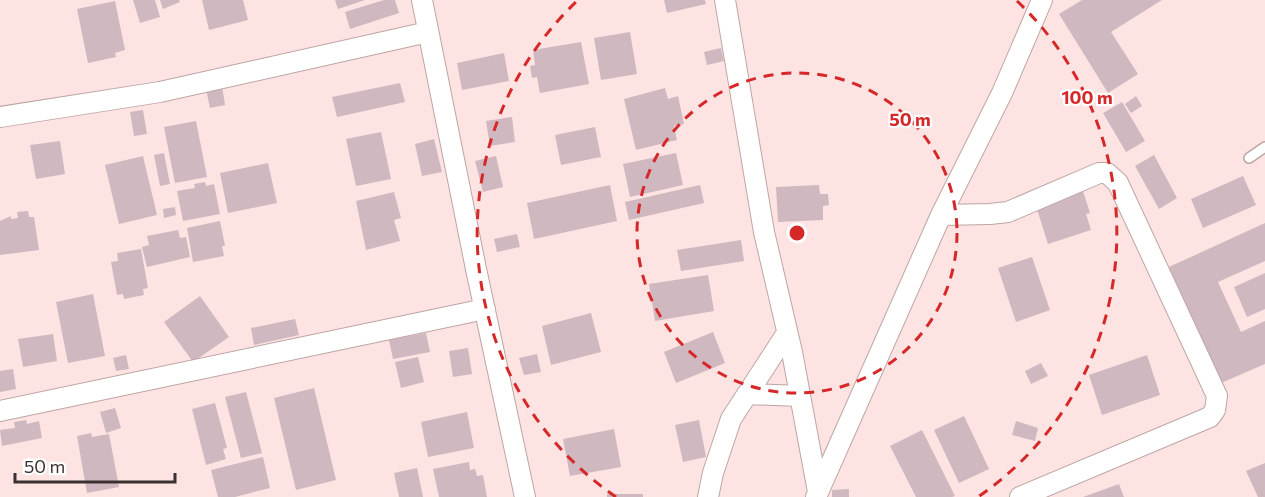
<svg xmlns="http://www.w3.org/2000/svg" width="1265" height="497" font-family="Commissioner,sans-serif">
<rect width="100%" height="100%" fill="#fde3e2"/>
<!-- building -->
<path fill="#d0b8c0" d="M133,0H155L160,17L140,23Z
M160,0H179L180,2L163,9Z
M202,0H243L248,20L209,30Z
M335,0H365L338,9Z
M384,0H395L399,13L350,29L345,12Z
M664,0H705L706,4L667,13Z
M1082,0H1162L1111,32L1138,74L1108,93L1059,14Z
M115,1L125,50L115,53L116,57L88,63L77,9Z
M630,32L637,74L601,80L594,38Z
M581,42L589,84L540,93L537,77L532,78L530,66L535,65L533,50Z
M721,48L724,61L707,65L704,52Z
M504,53L509,81L462,90L457,63Z
M400,83L405,102L337,117L332,97Z
M222,86L225,105L210,108L206,89Z
M665,88L668,99L678,96L684,124L674,126L677,140L636,150L624,99Z
M1136,96L1142,106L1131,113L1125,104Z
M1122,102L1145,141L1126,152L1103,113Z
M143,110L147,134L134,136L130,112Z
M512,117L515,142L490,146L486,121Z
M196,121L207,177L175,183L164,127Z
M595,127L601,157L561,165L555,135Z
M381,132L391,179L356,186L346,139Z
M434,139L442,172L422,176L415,144Z
M60,141L65,174L36,179L30,145Z
M164,153L170,184L160,186L154,155Z
M676,153L683,185L630,197L623,164Z
M1154,155L1177,198L1159,209L1135,166Z
M143,156L157,215L119,224L105,165Z
M496,156L503,187L483,192L475,161Z
M268,163L277,203L228,213L220,173Z
M1243,176L1256,205L1203,228L1191,199Z
M205,182L206,186L214,184L220,214L183,221L177,191L195,188L194,184Z
M610,185L617,221L534,239L527,203Z
M700,185L704,203L629,220L625,202Z
M819,185L820,194H828L829,205L823,206V220L778,222L776,187Z
M1082,188L1090,213L1086,214L1091,230L1048,244L1035,203Z
M394,192L401,218L394,220L400,241L366,250L356,201Z
M175,207L176,215L164,218L163,209Z
M28,211L29,217H34L39,250L0,255V221L11,216V219L18,218L17,212Z
M220,221L225,246H222L224,256L193,262L187,228Z
M1265,223V261L1218,282L1241,332L1265,321V364L1221,383L1169,267Z
M178,230L180,238L186,237L190,257L147,267L142,247L149,245L147,236Z
M517,234L520,247L497,252L494,239Z
M741,240L744,261L681,271L677,250Z
M141,249L148,288L143,289L144,295L124,299L123,294L117,295L111,262L118,261L117,253Z
M1032,257L1050,310L1016,322L998,268Z
M1265,273V309L1247,317L1234,287Z
M708,275L714,311L655,321L649,284Z
M93,294L105,356L68,363L56,302Z
M200,296L229,337L193,362L164,322Z
M591,313L601,352L551,365L542,326Z
M295,319L299,335L254,345L251,328Z
M713,332L725,363L676,383L664,352Z
M426,333L430,352L393,359L389,340Z
M53,334L57,361L23,367L18,339Z
M468,348L472,374L453,377L449,351Z
M537,354L541,372L524,375L519,358Z
M126,355L129,369L116,371L113,358Z
M1147,355L1160,395L1102,415L1089,375Z
M418,357L424,382L401,388L395,362Z
M1041,363L1048,376L1031,384L1025,371Z
M13,369L16,389L0,392V371Z
M314,388L336,480L296,490L274,398Z
M246,392L262,453L241,458L225,397Z
M215,403L227,448L223,449L226,459L206,465L192,409Z
M115,408L121,428L106,433L100,412Z
M467,412L474,448L428,457L421,422Z
M964,416L989,469L959,483L934,430Z
M26,420L27,424L39,421L42,438L2,446L0,430L15,428L14,422Z
M699,420L706,457L683,462L675,425Z
M1016,421L1038,428L1035,441L1012,435Z
M614,429L621,467L570,476L563,439Z
M922,430L955,496L952,497H916L890,446Z
M91,433L92,437L109,434L119,487L87,493L77,436Z
M263,457L270,488L235,497H218L211,470Z
M469,462L470,470L475,469L477,476L483,475L487,497H439L433,469Z
M1265,463V497H1258L1246,471Z
M417,468L423,497H399L394,473Z
M1119,484L1124,497H1083Z
M849,489V497H832V490Z
M607,494H643V497H607Z"/>
<g fill="none" stroke-linecap="round" stroke-linejoin="round">
<defs>
<path id="service" d="M1249,158L1265,147"/>
<path id="minor" d="M422,0L476,269L525,497
M725,0L764,232L792,352L818,492
M0,117L160,92L428,32
M941,215L990,214L1008,212L1099,173H1107L1118,183L1217,396L1215,410L1210,417L1020,497
M747,394L800,396
M0,411L485,309
M708,497L713,473L731,419L787,333
M816,497L941,215L1002,93L1042,0"/>
</defs>
<!-- service casing -->
<use href="#service" stroke="#bea5a4" stroke-width="12"/>
<!-- minor casing -->
<use href="#minor" stroke="#bea5a4" stroke-width="22"/>
<!-- service -->
<use href="#service" stroke="#fff" stroke-width="9"/>
<!-- minor -->
<use href="#minor" stroke="#fff" stroke-width="20"/>
</g>
<!-- distance rings -->
<g fill="none" stroke="#d62828" stroke-width="3" stroke-dasharray="10 8">
<circle cx="797" cy="233" r="160"/>
<path d="M616 497A320 320 0 0 1 577 1M1017 1A320 320 0 0 1 978 497"/>
</g>
<circle cx="797" cy="233" r="9" fill="#d62828" stroke="#fff" stroke-width="3"/>
<g font-size="18" text-anchor="middle" font-weight="bold" fill="#d62828" stroke="#fff" stroke-width="4.5" stroke-linejoin="round" paint-order="stroke">
<text x="1087" y="104">100 m</text>
<text x="910" y="126">50 m</text>
</g>
<!-- scale -->
<path d="M15 473v9h160v-9" fill="none" stroke="#3b3131" stroke-width="3"/>
<text x="24" y="473" font-size="18" fill="#3b3131" stroke="#ffffff" stroke-width="4.5" paint-order="stroke">50 m</text>
</svg>
